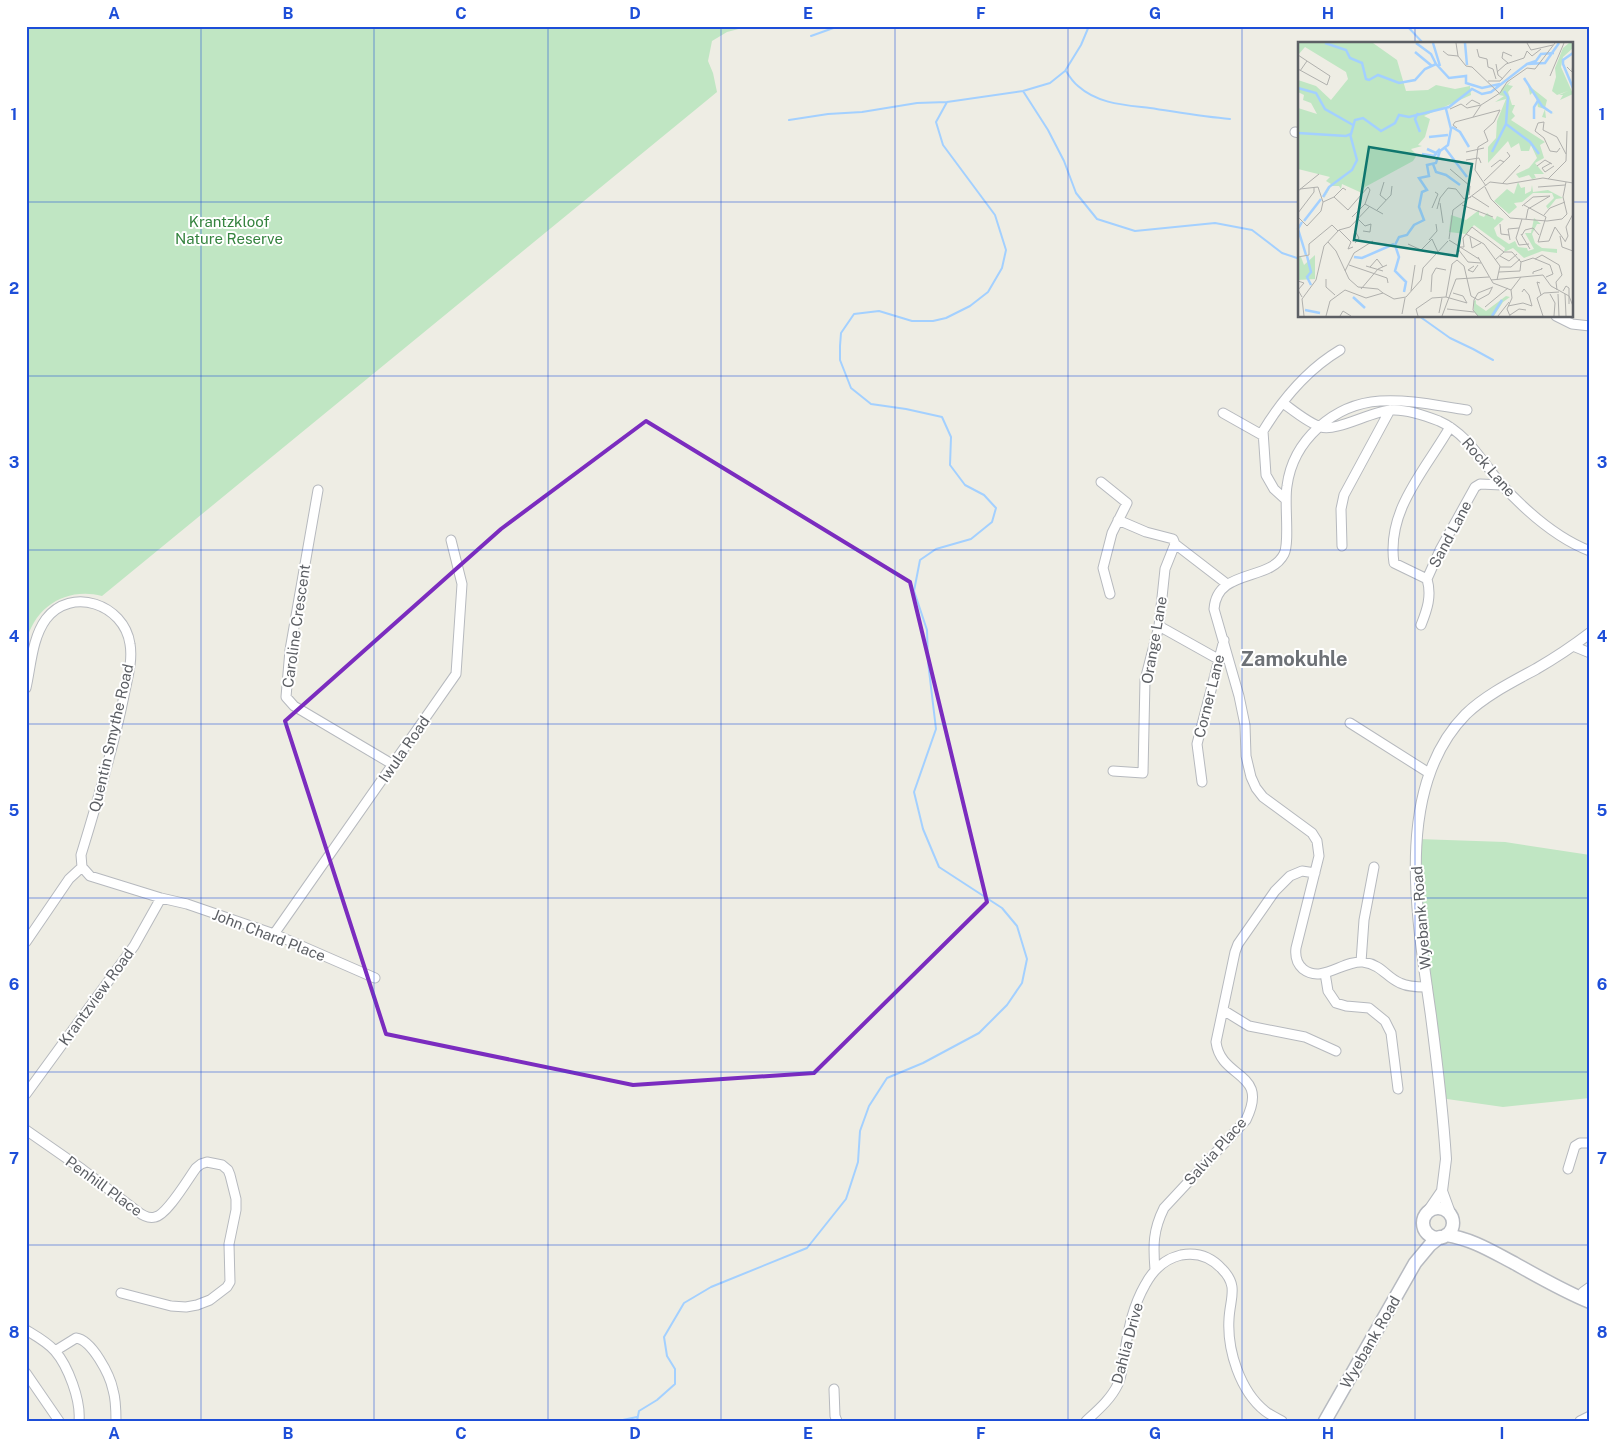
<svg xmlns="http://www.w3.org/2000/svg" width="1616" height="1447" font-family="'Public Sans',sans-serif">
<rect width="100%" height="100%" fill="#eeede4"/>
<!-- green -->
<path fill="#c0e6c3" d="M26,26H750L727,32L712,41L708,61L713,73L717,92L102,596C66,587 34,607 26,643Z
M1418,839L1505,842L1590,855V1098L1503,1107L1440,1098L1423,942Z"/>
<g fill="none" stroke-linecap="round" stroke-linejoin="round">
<!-- stream -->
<path stroke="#a3d0ff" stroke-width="2" d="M1407,26L1424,44
M811,36L839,26
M1066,71C1069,76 1073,82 1078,86C1098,104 1125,105 1150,108C1177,112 1203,117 1230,119
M1023,91L1048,130L1064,161L1076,193L1097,219L1135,231L1215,223L1252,230L1282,253L1300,259
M789,120L828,114L862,112L917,103L947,102
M1572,206L1573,207
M1419,316L1450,338L1473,349L1493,360
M618,1421L637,1417
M637,1421L639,1411L657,1400L675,1384V1369L667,1356L664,1337L684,1303L711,1287L807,1248L846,1199L858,1162L860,1131L869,1106L887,1078L923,1063L979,1033L1007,1005L1022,983L1027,959L1017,926L1002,908L939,867L923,829L914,792L936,729L928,662L927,630L914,591L920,560L936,549L971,539L992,522L996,508L984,495L965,485L950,465L951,437L942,417L906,409L871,404L851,388L840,360V346L841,333L854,314L879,311L912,321H933L946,318L970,306L988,292L1002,268L1006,250L995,215L943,145L936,122L947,102L1023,91L1050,83L1065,71L1081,45L1089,26"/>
<defs>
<path id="minor" d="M1295,132L1300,133
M1556,316L1572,324L1590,326
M1283,403C1294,411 1308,423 1321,427C1336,432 1372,411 1391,410C1406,409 1424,415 1439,421C1468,434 1482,462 1502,485C1527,512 1556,538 1590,551
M1223,413L1262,435
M1101,482L1127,503L1112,533L1103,568L1110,594
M318,490L290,650L286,697L294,706L392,764
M1285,499L1274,489L1266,475L1263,431C1282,400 1308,369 1340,350
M1175,544L1227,584
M1342,546L1341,509L1344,495L1390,410
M1427,579L1440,550L1475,487L1480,484L1502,485
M1421,625C1427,610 1432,596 1427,579L1394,563C1386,510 1426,469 1450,427
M1159,626L1218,659
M1573,646L1590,653
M26,688C31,666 32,638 46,619C71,586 124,604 130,644C133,661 127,680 124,696C113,750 97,803 81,855L82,867L90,876L161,898L187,904L274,934L375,978
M1350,723L1429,773
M1113,771L1143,773L1145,680L1159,626L1165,569L1175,544L1173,539L1146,532L1118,520
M1202,782L1197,744L1224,640
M274,934L456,674L462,584L451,540
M26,942L69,879L82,867
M1361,962L1364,920L1374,867
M1325,973L1328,991L1336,1003L1346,1006L1369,1008L1385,1021L1391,1033L1398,1089
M1427,987C1418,987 1408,987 1400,983C1386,977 1382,965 1363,962C1343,960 1322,984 1303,969C1296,963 1295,956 1296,948L1319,856L1317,841L1312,833L1263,797L1256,788L1251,777L1246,756L1245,725L1239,696L1214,609C1217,568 1270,582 1284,554C1290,542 1284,502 1287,486C1293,440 1334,404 1380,401C1409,399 1439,406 1467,410
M1223,1010L1249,1026L1305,1037L1336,1051
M26,1094L134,946L161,898
M26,1130L82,1169L137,1211C142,1215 148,1219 155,1217C167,1215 188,1179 196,1168L201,1164L207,1162L222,1165L228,1170L230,1175L236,1199V1210L229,1244L230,1282L227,1287L210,1300L197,1305L186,1307L171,1306L121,1293
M1568,1169L1575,1146L1580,1143H1590
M1155,1270C1153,1245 1153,1230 1164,1208L1246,1120C1270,1071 1221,1080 1216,1042L1235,952L1238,944L1275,891L1290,876L1302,871L1315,873
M1580,1298L1583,1292L1590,1287
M26,1330C36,1336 47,1342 55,1351C68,1366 81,1400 79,1421
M55,1351L76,1338C92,1340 110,1375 113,1390C116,1400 116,1410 116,1421
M26,1373L59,1421
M834,1389L835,1416L837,1421
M1086,1421C1098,1410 1111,1399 1118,1384C1123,1373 1123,1362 1125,1350C1129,1327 1133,1306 1145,1285C1153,1270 1164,1259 1181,1255C1197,1252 1211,1257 1222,1269C1239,1286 1230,1298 1229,1319C1227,1350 1240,1391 1265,1411C1270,1415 1276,1418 1282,1421
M1580,1421L1590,1416"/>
<path id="tertiary" d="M1442,1191L1450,1213
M1429,1210L1442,1191L1446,1159C1443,1112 1437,1062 1431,1016C1418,922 1392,789 1466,714C1486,695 1512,682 1536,669C1555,658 1573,646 1590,633"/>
<path id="secondary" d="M1423 1223a15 15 0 1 1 30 0a15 15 0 1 1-30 0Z
M1446,1235C1472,1239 1491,1251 1514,1263C1539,1277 1563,1291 1590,1302
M1325,1421L1415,1263L1430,1245L1440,1237"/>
</defs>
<!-- minor casing -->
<use href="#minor" stroke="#b6b9be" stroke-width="11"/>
<!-- tertiary casing -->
<use href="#tertiary" stroke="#b6b9be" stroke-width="12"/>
<!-- secondary casing -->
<use href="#secondary" stroke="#b7bac0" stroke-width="15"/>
<!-- minor -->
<use href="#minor" stroke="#fff" stroke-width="9"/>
<!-- tertiary -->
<use href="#tertiary" stroke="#fff" stroke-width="10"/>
<!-- secondary -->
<use href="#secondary" stroke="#fff" stroke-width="12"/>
</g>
<!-- marked area -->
<path fill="none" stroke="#7b2cbf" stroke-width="4" stroke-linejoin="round" d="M646,421L910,582L987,902L814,1073L633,1085L386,1034L285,721L501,529Z"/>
<!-- grid -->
<path fill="none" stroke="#1d4ed8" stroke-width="1" stroke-opacity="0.55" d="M201,26V1421M374,26V1421M548,26V1421M721,26V1421M895,26V1421M1068,26V1421M1242,26V1421M1415,26V44M26,202H1300M1572,202H1590M1415,316V1421M26,376H1590M26,550H1590M26,724H1590M26,898H1590M26,1072H1590M26,1245H1590"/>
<g text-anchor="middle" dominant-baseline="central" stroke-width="4" stroke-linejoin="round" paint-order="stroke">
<!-- park labels -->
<g font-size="15" fill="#34833e" stroke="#fff">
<text x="229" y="221">Krantzkloof<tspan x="229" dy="17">Nature Reserve</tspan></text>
</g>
<!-- street labels -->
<g font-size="15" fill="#5c5f64" stroke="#fff">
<text transform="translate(1489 467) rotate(49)">Rock Lane</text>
<text transform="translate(1450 534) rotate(-62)">Sand Lane</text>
<text transform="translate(296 626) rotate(-82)">Caroline Crescent</text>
<text transform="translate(1154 640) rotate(-80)">Orange Lane</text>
<text transform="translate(1209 696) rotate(-76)">Corner Lane</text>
<text transform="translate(111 738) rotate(-77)">Quentin Smythe Road</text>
<text transform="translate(404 749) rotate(-55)">Iwula Road</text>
<text transform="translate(1421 918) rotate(-95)">Wyebank Road</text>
<text transform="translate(269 935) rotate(21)">John Chard Place</text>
<text transform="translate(96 997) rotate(-54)">Krantzview Road</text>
<text transform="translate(1215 1151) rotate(-48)">Salvia Place</text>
<text transform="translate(104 1186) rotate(36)">Penhill Place</text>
<text transform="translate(1370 1342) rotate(-60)">Wyebank Road</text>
<text transform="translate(1127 1343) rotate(-75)">Dahlia Drive</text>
</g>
<!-- district labels -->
<g font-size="20" font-weight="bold" fill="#6d7176" stroke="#fff">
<text x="1294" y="659">Zamokuhle</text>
</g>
</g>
<!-- overview -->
<g transform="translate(1298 42)">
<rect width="275" height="275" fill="#eeede4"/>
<path d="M0,1H75L99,18L108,49L130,48L138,43L157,47L172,44L173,53L126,74L132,77L127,95L120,103L124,104L113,107L119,113L115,119L67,145L64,151L44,142L43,147L41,144H33L26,157L33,142L28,139L32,135L0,127V66L19,72L13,61L5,58L6,53L0,50V38L18,44L33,58L50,37L48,30L7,5L0,13ZM271,1H275V6L265,15L263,25L275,52L262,58L265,53H261L270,49L259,53L254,49L258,35L257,26L265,6ZM213,39L210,43L215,44L210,50L214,63H217L214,70L217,74L213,78L247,100L242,103L246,116L237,121L246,132H236L238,136L234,137L231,133L221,136L218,132L231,126L239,116L233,103L231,109H223L221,101L213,106L210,99L190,121V105L198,96L199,79L208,57L197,60L206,54L201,53L204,46ZM230,43L249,58L247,66L256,72L247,68L248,76L244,75L247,67L240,65L238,55L235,50L232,53ZM220,140L223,146L227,145V152L233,149L234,143L235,150L250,148L265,156L258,157L250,167L248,164L256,156L254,151H235L224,160L216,161L219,165L211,172L196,159L209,147L216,152ZM181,168V173L186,175L189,171L197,178L199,174L206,177L196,186L199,194L211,202L217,199L220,205L229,206L230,209L236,207L227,191H233L236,176L243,182H239L234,192L237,201L244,206L259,207V211L244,209L226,216L215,206L206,210L207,206L176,183L168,192L151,190L153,173L168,178ZM17,213V237L0,238V215H3L6,223ZM208,254L212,255L205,260L196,274H180L176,270V259L178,258V262L188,269Z" fill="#c0e6c3"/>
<path fill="none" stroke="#a3d0ff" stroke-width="2.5" d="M27,1L48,8L52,16L64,21L68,37L71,38L80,33L101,41L117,38L127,27L138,22L151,36L168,34V41L184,46L202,42M118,1L133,12L138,22M135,1L142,24M167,1L169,23M117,10L134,24M275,11L265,18V22L275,46M229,22L238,19L243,12L256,11M226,36L244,64L254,71M0,46L18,51L27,67L55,83M120,71L117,77L122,90M236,77V65L241,57M208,82L232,100L241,112M154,85L162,90L171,105M0,91L48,94L53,92L57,78L65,76L83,89L97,81L101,73L111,75L151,65L174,47L184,52L193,50L229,22L247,21L261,1M131,95L150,93M147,106L169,135M129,107L138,111L142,107M194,110L208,82L210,55L206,49M124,112L136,114L139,111M135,122L138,130L148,133L162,143M25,155L31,145L54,128L59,118L52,92M6,179L23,157M4,180L0,187L8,213M9,214L13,230L9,235L13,243M56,215L64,216L96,202M106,250L108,240L97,229L101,215L97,203L101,195L109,193L116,183L126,178L121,165L124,150L129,148L121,136L131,134L129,123L138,121L142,109L150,103L153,87L148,67M55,255L67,266M7,268L22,271M194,274L204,258"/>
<path fill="none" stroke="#b0b0ad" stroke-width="1" d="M158,1L160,14L168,24L174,25L201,51M229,1L233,8L255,3M179,7L181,15L189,17L190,25M145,9L150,13L160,14M0,13L9,19L2,29M210,21L204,16L205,10L214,14M198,22L200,33L205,37M190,25L195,27L198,37M269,25L274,30L275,20M0,27L29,43L32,34L9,19M199,30L208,22L226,16L229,9L234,14L243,7M252,34L266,1M190,39H202L213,27M168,63L174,58L182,62M152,67L163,62L169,66L183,63M175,75L183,63L202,51L209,40L229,26L237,27L257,1M159,86L155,83L157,80L202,68L196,80L186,89L190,99L180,105L177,128L188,144M262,106L259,110L252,109L246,96L237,89L240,81L246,80L245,88L259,95L268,112M168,110L186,106M168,118L181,116L183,121M253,121L244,126L247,130L256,124M239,124L247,118L254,122M193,125L202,118L206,120M152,127L172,144L171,153M250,137L268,119L269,89M186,139L212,114L209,110M86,140L82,153L88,158M204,142L222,123M70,145L72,148L67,162L85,172M187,145L193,157L212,176L249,179L264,177L269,172L265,155L268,140M240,145L267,143M150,146L158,147L166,157L173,155M0,149L21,132M174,154L191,165M36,155L45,146L48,148M25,160L36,155L50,168L70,145M142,161L145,181M164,163L195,175M226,163L248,175L240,200L251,199L257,185L267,199M224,164L235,155L252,154L230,167L228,177M134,166L140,152L137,150M139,167L142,156L150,146M79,168L93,153L94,144M0,171L16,150V145M246,173L252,166L267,160M0,175L9,184L23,169L25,160L20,145L2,147M54,175L67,162M60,177L67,184L73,182L72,190L65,189M224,177L218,196L221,203L231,202M202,182L203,192L211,193M41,188L53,200L50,207L55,205M168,192L186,202L202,224L199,238M223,192L232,207M224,193L227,188L235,186L241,193M262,194L264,205L275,209M172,195L174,206L183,201M151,197L155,168L192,140L209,142L245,136L275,141M131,198L139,189L138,182M151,198L181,217M212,198L210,187L221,186M30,200L38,209L51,237L60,245L80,247L85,251M55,200L57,189L61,196L57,201M267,200L270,194L268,185L275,172M110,202L123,208L134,197L140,210M162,205H166L165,196L174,185L206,210M160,207L170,220L183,221M202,214L211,219L219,212M0,215L11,213V202L34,183L40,189M180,215L195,241L213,248L214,256L209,267L212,274M237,217L244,213L261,223L264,233L258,240L259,248M197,218L206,210H214L223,220L222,229L201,230M223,220L235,216L252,223L255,232L248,235M51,223L89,236L90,241M68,224L85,229M176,224L170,228L175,230L180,223M72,225L79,217L85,225M202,225H213L222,217M47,229L56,211L75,199M235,232V230L244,227V226L242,228M28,237V245L37,253M193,238L245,233L253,244L271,254L275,264M0,239L6,241L0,248L4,255M242,241L239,240L243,253M63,247L80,227L89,223M213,248L223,235M113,249L117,223M265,249L268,244L271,246V262M133,250L134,233L138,226L148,228M252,252L257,261L256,274M260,252L261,274M267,252L268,274M148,255L154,222L159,218L166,224L173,254L180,258L191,252L194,246M210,264L225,261L234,264L231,253L226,247L224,250M187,265L210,246M149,267L176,270M141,271L144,256M104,272L107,256M212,273L221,267L228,268M6,274L4,257L18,238L26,204L41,188L52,185L72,164M28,274L32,259L47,248L68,256L85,251L96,257L108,255L123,238L125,226L150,199M42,274L45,269L53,274M120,274L118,267L134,256L148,255L169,261L165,254L155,251M144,274L158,237L191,235M180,274L175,268L176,258L180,251L195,245M200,274L211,260M245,274L239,256L246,251L261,250"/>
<path fill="#0f766e" fill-opacity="0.15" stroke="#0f766e" stroke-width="2.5" d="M71,105L174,122L159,214L56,198Z"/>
<rect width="275" height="275" fill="none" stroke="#5c5f64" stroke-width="2.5"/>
</g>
<!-- border -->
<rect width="1616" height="1447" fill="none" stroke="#ffffff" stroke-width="55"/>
<rect x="28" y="28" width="1560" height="1392" fill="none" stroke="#1d4ed8" stroke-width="2"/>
<g font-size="16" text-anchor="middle" font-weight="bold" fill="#1d4ed8">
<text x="114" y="19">A</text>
<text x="288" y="19">B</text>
<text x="461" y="19">C</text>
<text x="635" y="19">D</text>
<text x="808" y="19">E</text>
<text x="981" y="19">F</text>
<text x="1155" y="19">G</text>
<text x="1328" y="19">H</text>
<text x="1502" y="19">I</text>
<text x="14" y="120">1</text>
<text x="1602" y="120">1</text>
<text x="14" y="294">2</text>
<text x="1602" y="294">2</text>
<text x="14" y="468">3</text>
<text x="1602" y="468">3</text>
<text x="14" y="642">4</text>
<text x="1602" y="642">4</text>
<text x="14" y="816">5</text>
<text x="1602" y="816">5</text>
<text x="14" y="990">6</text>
<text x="1602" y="990">6</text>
<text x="14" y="1164">7</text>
<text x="1602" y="1164">7</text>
<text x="14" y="1338">8</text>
<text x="1602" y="1338">8</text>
<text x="114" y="1439">A</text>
<text x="288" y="1439">B</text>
<text x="461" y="1439">C</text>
<text x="635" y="1439">D</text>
<text x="808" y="1439">E</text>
<text x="981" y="1439">F</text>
<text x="1155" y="1439">G</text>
<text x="1328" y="1439">H</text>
<text x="1502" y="1439">I</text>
</g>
</svg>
